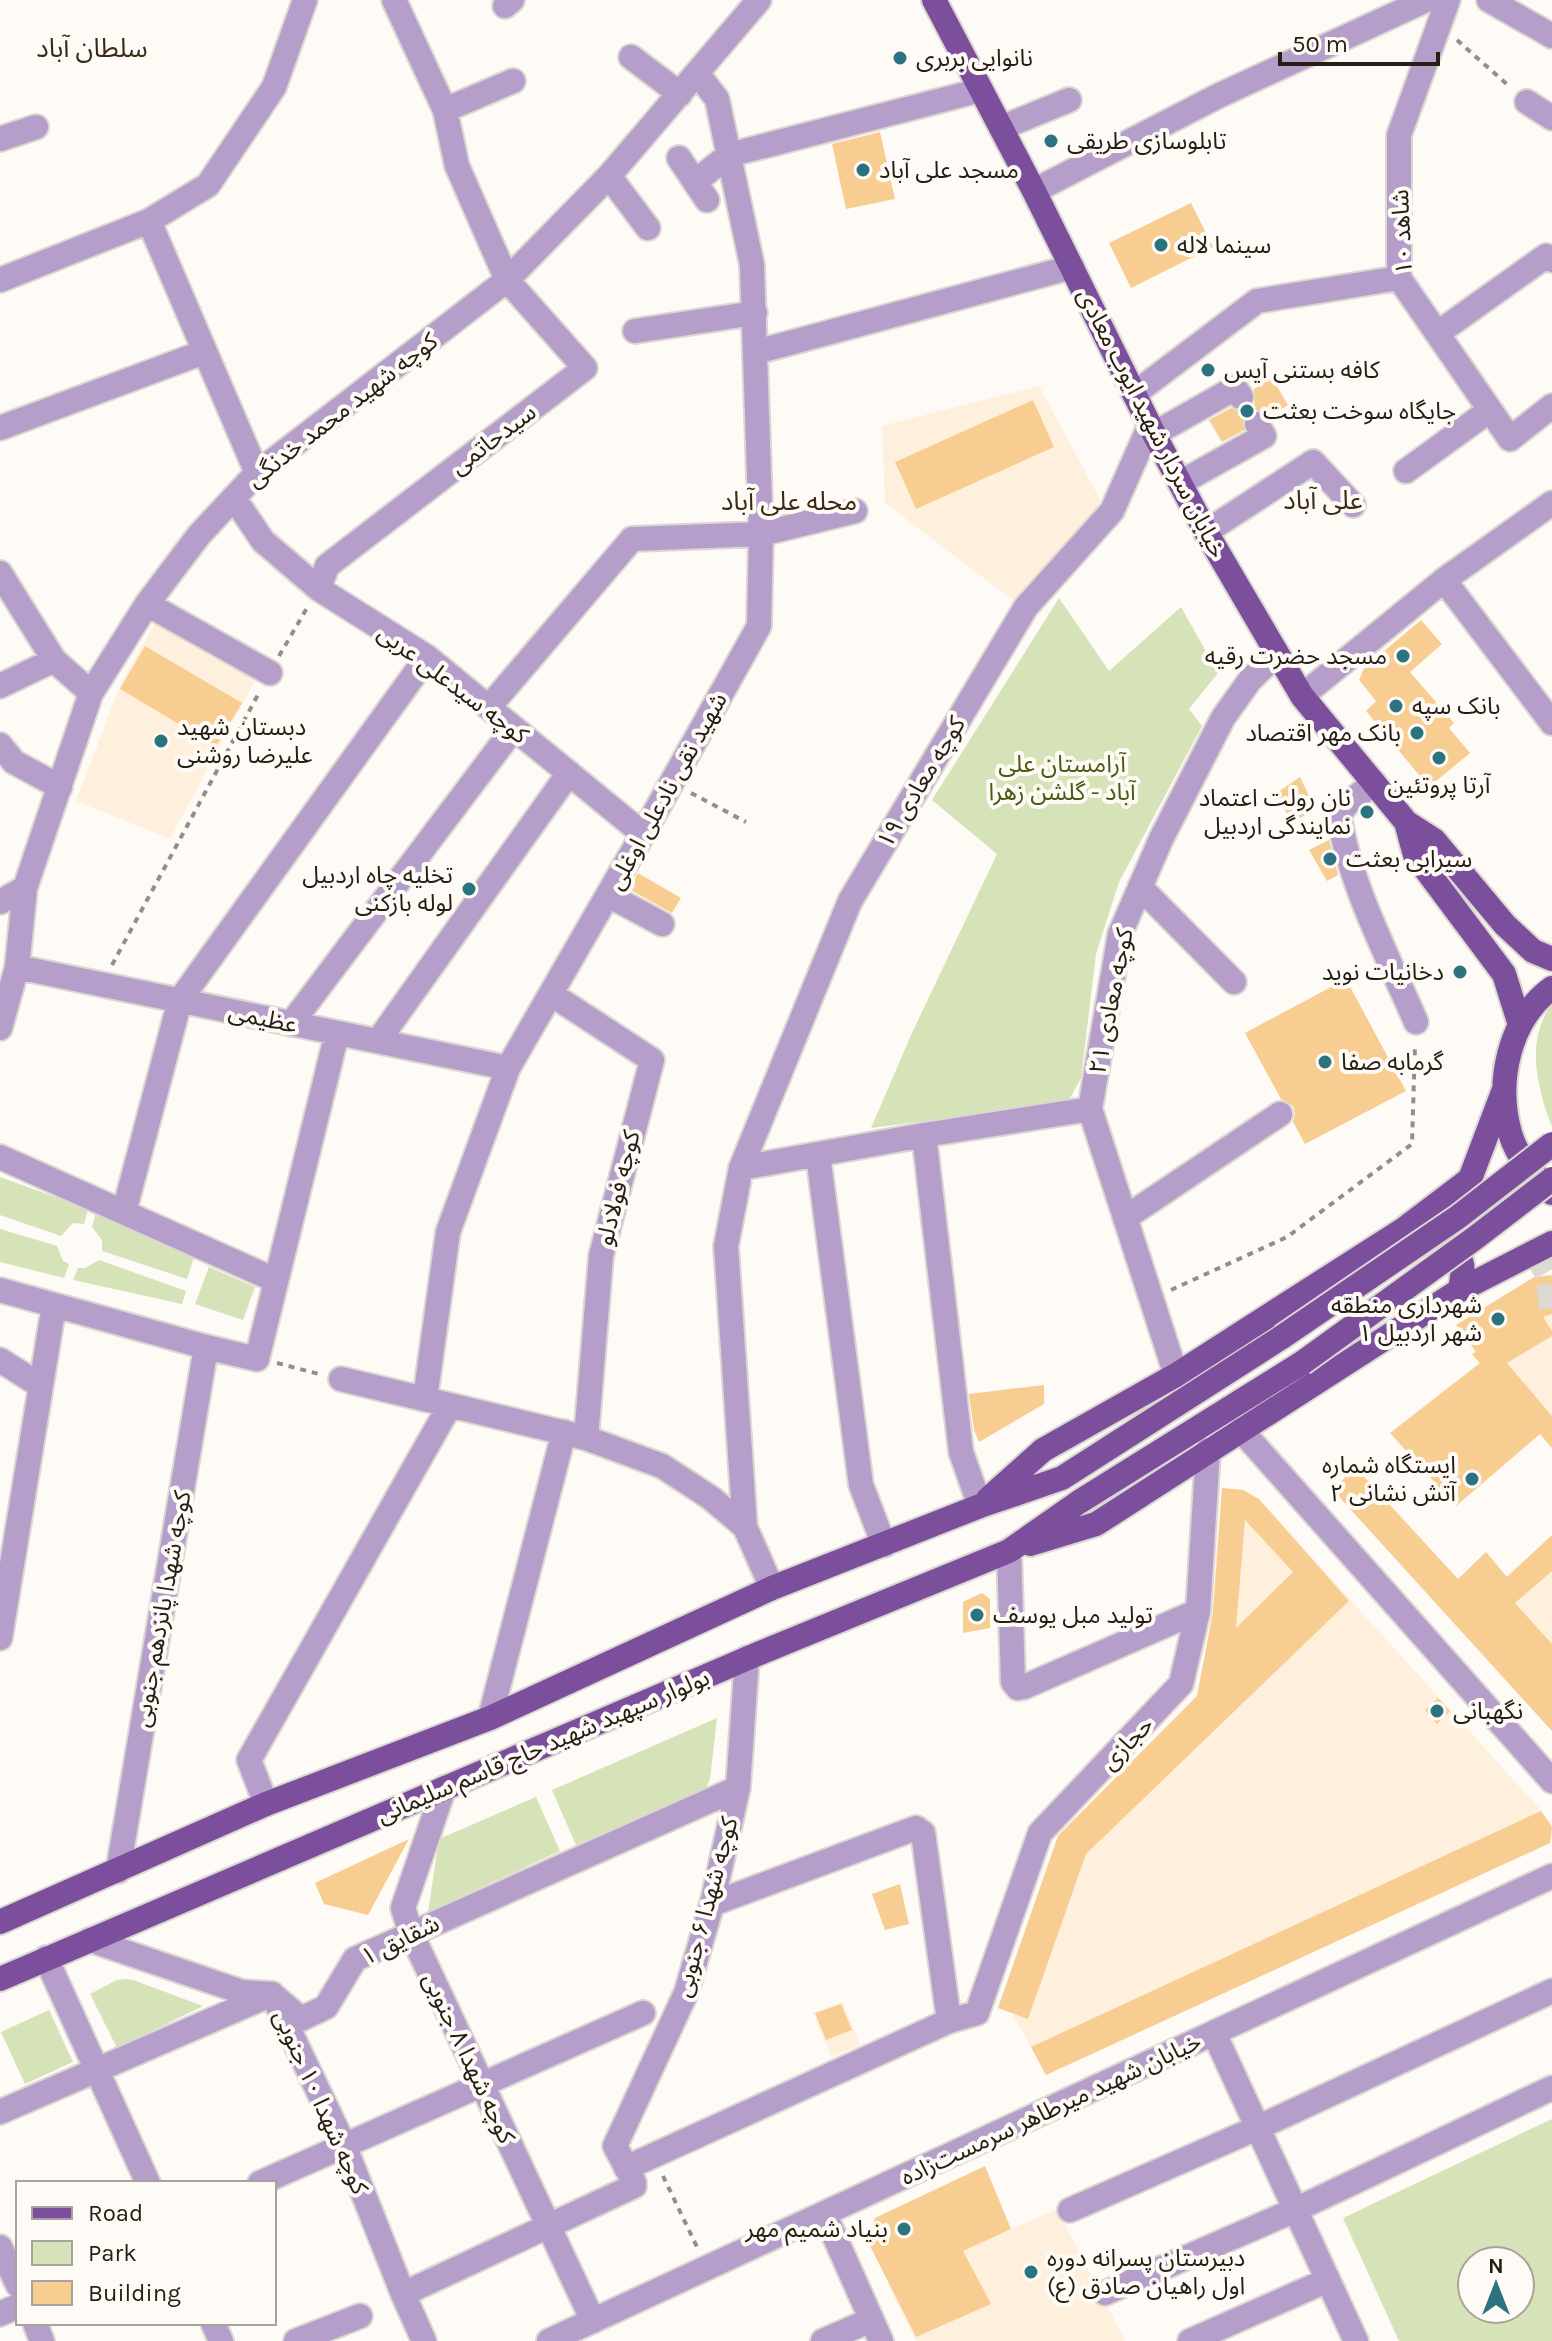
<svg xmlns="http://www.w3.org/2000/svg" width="1552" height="2341" font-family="Karla,'Noto Sans Arabic',sans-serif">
<rect width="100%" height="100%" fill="#fefaf5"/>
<!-- built -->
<path fill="#fef0dd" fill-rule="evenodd" d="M1039,386L1101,501L1018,604L885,503L882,426Z
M158,618L258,675L170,839L76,801L122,681Z
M1552,1276V1448L1472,1355L1540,1312Z
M1222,1488L1243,1490L1259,1499L1548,1818L1552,1827V1838L1550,1843L1046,2075L1012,2013L998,2008L1059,1834L1197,1696L1210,1629Z
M1552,1535V1683L1478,1602Z
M843,2002L860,2045L831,2057L813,2013Z
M1057,2209L1125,2341H916L888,2284ZM894,2292L991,2304L916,2337Z"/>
<!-- green -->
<path fill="#d6e2b8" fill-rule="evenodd" d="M1059,598L1109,671L1181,607L1218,673L1189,709L1202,726L1119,882L1096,954L1081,1078L1068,1102L871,1128L912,1033L997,854L932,800Z
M1552,1004V1127C1537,1088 1525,1040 1552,1004Z
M0,1177L88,1209L84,1224L73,1223L61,1236L0,1215Z
M96,1212L194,1257L187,1279L102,1251V1240L92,1227Z
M0,1229L57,1246L63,1261L69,1264L64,1278L0,1262Z
M99,1260L186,1291L182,1304L73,1280L78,1268H85Z
M209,1267L255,1287L243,1320L195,1304Z
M717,1718L710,1779L705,1790L576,1845L552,1790Z
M536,1797L560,1851L428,1912L439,1839Z
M126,1979L133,1980L203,2006L117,2048L90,1994L117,1980Z
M49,2010L73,2062L25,2084L1,2032Z
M1552,2119V2341H1399L1343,2218ZM1472,2261H1520V2309H1472Z"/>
<!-- building -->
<path fill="#f7cd92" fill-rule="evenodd" d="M880,132L895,199L846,209L832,144Z
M1191,203L1213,247L1131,288L1109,243Z
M1272,378L1288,405L1270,416L1264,411H1250L1244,417V430L1222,442L1209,420L1231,408L1241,412L1249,410L1255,403L1254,389Z
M1033,400L1054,447L916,509L895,462Z
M1421,620L1442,644L1410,672L1454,723L1449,728L1470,753L1429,787L1366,711L1376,701L1359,680L1364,668Z
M145,646L242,703L216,746L120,689Z
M1300,777L1315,808L1293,823L1275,794Z
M1329,840L1338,875L1327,881L1309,850Z
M638,873L681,898L672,913L629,889Z
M1346,979L1406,1091L1305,1144L1293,1122L1295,1114L1293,1106L1281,1099L1245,1033Z
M1552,1275V1314L1543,1317L1552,1331V1336L1507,1363L1552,1416V1448L1540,1434L1456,1506L1390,1433L1480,1363L1472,1354L1476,1352L1456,1325L1534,1277Z
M1044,1385V1404L979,1442L974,1430L969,1394Z
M1356,1468L1458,1579L1486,1552L1507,1577L1552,1535V1571L1515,1603L1552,1644V1731L1332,1489Z
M1222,1488L1243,1490L1259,1499L1349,1601L1086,1854L1028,2019L998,2008L1058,1836L1197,1696L1213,1612ZM1245,1520L1293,1572L1236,1628Z
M982,1593L990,1599V1628L963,1633V1602Z
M1438,1698L1450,1711L1437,1724L1425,1710Z
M1541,1811L1552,1827L1550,1843L1046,2075L1031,2047Z
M409,1839L368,1915L324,1904L315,1883Z
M900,1884L909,1924L885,1930L872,1894Z
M841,2004L852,2030L826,2040L815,2013Z
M985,2166L1011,2229L963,2251L991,2304L916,2337L867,2240L875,2218Z"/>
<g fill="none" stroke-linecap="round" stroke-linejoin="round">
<!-- minor-tunnel -->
<path stroke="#ddd9d3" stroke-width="24" stroke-dasharray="24 12" stroke-linecap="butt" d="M1534,1252L1548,1276L1552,1319"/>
<defs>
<path id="minor" d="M1448,0L1399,135V278L1510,439L1552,406
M1489,0L1552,36
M505,6L512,0
M631,57L680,94
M1527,102L1552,118
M445,110L513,81
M1001,128L1069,100
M0,139L36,127
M679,158L707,200
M609,176L648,228
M696,181L729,155L981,90
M1034,191L1218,96L1426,0
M149,221L257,473
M0,280L149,221L208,185L274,87L305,0
M635,331L755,313
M1438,333L1546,256L1552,260
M756,352L1072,267
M1134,394L1257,301L1399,278
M0,428L204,352
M1154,434L1235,388L1241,397
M1406,471L1490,410
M1180,483L1264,436L1257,424
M234,498L263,541L319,589L427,657L643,834
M1206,532L1313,462L1353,505
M0,573L54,660L91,693
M1444,580L1552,723
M319,589L327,566L585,368L507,280L457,166L445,110L394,0
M147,604L270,673
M0,686L54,660
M1302,696L1444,580L1552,503
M489,707L632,539L761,534L855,511
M0,745L14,762L60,787
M1374,783L1346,805L1339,815C1349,883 1389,959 1416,1022
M1140,887L1234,982
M608,895L662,924
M0,902L25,888
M17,967L508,1068
M551,994L652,1060L601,1256L586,1438
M291,1024L514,728
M0,1028L17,967L25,888L91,693L147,604L199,535L257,473L507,280L609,176L759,0
M378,1041L569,773
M924,1135L961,1452L980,1506
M818,1155L861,1485L884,1545
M0,1157L275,1280
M741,1168L924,1135L1090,1109
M124,1212L180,1000L427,657
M1125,1218L1280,1114
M0,1290L206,1347L257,1359L337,1033
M0,1360L41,1386
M1176,1375L1090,1109L1120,934L1161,839L1223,718L1250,680L1276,655
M341,1379L586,1438L662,1466L711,1498L745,1527
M425,1399L448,1232L508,1068L643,834L759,626L761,534L752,265L717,99L697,73
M1241,1430L1552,1781
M1009,1551L1013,1682L1018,1688L1024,1687L1198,1611
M772,1588L745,1527L726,1246L741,1168L850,901L1026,607L1112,511L1150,425
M0,1638L54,1305
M490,1718L564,1432
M444,1788L403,1908L411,1933L593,2321
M266,1804L249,1760L450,1405
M118,1871L206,1347
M712,1904L916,1828L923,1833L949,2021
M90,1940L242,1992L272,1994L344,2145L403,2294L424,2341
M46,1958L148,2183
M1214,2033L1356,2341
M0,2112L272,1994L301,2019L326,2007L355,1959L738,1788
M626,2168L949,2021L977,2013L1040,1833L1181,1684L1198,1611L1208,1450
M260,2183L643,2013
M1070,2210L1257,2128L1552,1991
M825,2215L881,2341
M0,2247L18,2285
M1105,2293L1295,2210L1552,2088
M403,2294L634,2186V2182L615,2146L686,1993L712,1904L738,1788L747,1658
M0,2314L18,2306
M35,2323L42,2341
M213,2323L221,2341
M296,2341L360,2316
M549,2341L1552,1876
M823,2341L871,2320
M1190,2341L1328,2280"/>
<path id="major" d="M934,0L1034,191L1154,434L1206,532L1302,696L1406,822L1434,840L1505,925L1533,951L1552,959
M1406,822L1415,855L1504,974L1520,1025
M1552,988C1508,1020 1496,1083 1510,1133C1517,1157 1534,1176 1552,1193
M1419,1229C1436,1229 1458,1245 1462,1264C1464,1271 1461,1282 1460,1290
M988,1499L1043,1450L1176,1375L1404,1229L1470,1179L1503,1092
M1030,1544L1096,1524L1460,1290L1552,1243
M0,1922L266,1804L490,1718L772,1588L980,1506L1062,1478L1282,1337
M0,1979L760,1653L1009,1551L1079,1502L1302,1363"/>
</defs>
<!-- minor casing -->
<use href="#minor" stroke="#dbd7d1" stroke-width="28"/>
<!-- major casing -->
<use href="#major" stroke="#dbd7d1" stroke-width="28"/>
<!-- path -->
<path stroke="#948e87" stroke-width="4" stroke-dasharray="6 6" stroke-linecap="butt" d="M1457,40L1510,87
M279,656L307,608
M691,793L746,822
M112,965L260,691
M1171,1290L1287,1237L1412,1144L1415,1044
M277,1363L319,1374
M663,2176L697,2247"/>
<!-- minor -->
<use href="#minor" stroke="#b69eca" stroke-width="24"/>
<!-- major -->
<use href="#major" stroke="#7c4f9c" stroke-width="24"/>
<defs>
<path id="major-bridge" d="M1282,1337L1458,1217L1552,1144
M1302,1363L1475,1238L1552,1179"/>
</defs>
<!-- major-bridge casing -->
<use href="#major-bridge" stroke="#dbd7d1" stroke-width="28" stroke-linecap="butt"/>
<!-- major-bridge -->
<use href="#major-bridge" stroke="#7c4f9c" stroke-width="24"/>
</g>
<!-- markers -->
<g fill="#2b737e" stroke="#fefaf5" stroke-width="3">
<circle cx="900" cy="58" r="8"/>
<circle cx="1051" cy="141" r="8"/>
<circle cx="863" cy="170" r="8"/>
<circle cx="1161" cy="245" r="8"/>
<circle cx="1208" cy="370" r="8"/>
<circle cx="1247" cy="411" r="8"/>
<circle cx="1403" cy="656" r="8"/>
<circle cx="1396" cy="706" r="8"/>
<circle cx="1417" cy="733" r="8"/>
<circle cx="161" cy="741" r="8"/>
<circle cx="1439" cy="758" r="8"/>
<circle cx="1367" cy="812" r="8"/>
<circle cx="1330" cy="859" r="8"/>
<circle cx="469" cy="889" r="8"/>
<circle cx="1460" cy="972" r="8"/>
<circle cx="1325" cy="1062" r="8"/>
<circle cx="1498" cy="1319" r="8"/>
<circle cx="1472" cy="1479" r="8"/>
<circle cx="977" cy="1615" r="8"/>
<circle cx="1437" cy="1711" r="8"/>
<circle cx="904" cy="2229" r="8"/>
<circle cx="1031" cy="2272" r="8"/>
</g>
<g text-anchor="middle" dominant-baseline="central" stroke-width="8" stroke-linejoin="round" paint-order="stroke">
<!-- poi labels -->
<g font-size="24" fill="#251e15" stroke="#fefaf5" text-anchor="start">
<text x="916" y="58">نانوایی بربری</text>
<text x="1067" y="141">تابلوسازی طریقی</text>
<text x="879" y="170">مسجد علی آباد</text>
<text x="1177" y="245">سینما لاله</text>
<text x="1224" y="370">کافه بستنی آیس</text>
<text x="1263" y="411">جایگاه سوخت بعثت</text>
<text x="1387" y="656" text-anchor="end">مسجد حضرت رقیه</text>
<text x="1412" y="706">بانک سپه</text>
<text x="177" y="727">دبستان شهید<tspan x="177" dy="28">علیرضا روشنی</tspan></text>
<text x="1401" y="733" text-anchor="end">بانک مهر اقتصاد</text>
<text x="1439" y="785" text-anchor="middle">آرتا پروتئین</text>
<text x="1351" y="798" text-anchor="end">نان رولت اعتماد<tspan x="1351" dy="28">نمایندگی اردبیل</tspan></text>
<text x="1346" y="859">سیرابی بعثت</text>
<text x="453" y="875" text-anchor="end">تخلیه چاه اردبیل<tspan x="453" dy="28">لوله بازکنی</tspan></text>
<text x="1444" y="972" text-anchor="end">دخانیات نوید</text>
<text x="1341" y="1062">گرمابه صفا</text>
<text x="1482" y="1305" text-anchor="end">شهرداری منطقه<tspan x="1482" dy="28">۱ شهر اردبیل</tspan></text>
<text x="1456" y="1465" text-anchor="end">ایستگاه شماره<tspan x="1456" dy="28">۲ آتش نشانی</tspan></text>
<text x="993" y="1615">تولید مبل یوسف</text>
<text x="1453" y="1711">نگهبانی</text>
<text x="888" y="2229" text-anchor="end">بنیاد شمیم مهر</text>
<text x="1047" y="2258">دبیرستان پسرانه دوره<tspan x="1047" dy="28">اول راهیان صادق (ع)</tspan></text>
</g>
<!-- street labels -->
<g font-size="24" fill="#251e15" stroke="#fefaf5">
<text transform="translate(1402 232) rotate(-93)">شاهد ۱۰</text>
<text transform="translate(342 410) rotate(-38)">کوچه شهید محمد خدنگی</text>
<text transform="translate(1152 423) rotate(63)">خیابان سردار شهید ایوب معادی</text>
<text transform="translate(493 439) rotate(-37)">سیدحاتمی</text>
<text transform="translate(453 684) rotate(37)">کوچه سیدعلی عربی</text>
<text transform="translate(921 782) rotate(-59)">کوچه معادی ۱۹</text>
<text transform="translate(667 791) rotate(-61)">شهید نقی نادعلی اوغلی</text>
<text transform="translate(1111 1001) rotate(-79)">کوچه معادی ۲۱</text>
<text transform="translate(263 1018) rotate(12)">عظیمی</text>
<text transform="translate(618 1188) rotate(-76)">کوچه فولادلو</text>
<text transform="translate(162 1609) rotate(-80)">کوچه شهدا پانزدهم جنوبی</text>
<text transform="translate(1127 1743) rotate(-46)">حجازی</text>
<text transform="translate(543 1746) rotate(-23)">بولوار سپهبد شهید حاج قاسم سلیمانی</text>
<text transform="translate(706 1907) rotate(-75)">کوچه شهدا ۶ جنوبی</text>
<text transform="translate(400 1940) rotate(-26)">شقایق ۱</text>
<text transform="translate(469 2058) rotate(65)">کوچه شهدا ۸ جنوبی</text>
<text transform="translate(321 2102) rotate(66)">کوچه شهدا ۱۰ جنوبی</text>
<text transform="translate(1051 2109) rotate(-25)">خیابان شهید میرطاهر سرمست‌زاده</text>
</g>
<!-- park labels -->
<g font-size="24" fill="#4b5a13" stroke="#fefaf5">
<text x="1062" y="764">آرامستان علی<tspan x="1062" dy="28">آباد - گلشن زهرا</tspan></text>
</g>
<!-- neighbourhood labels -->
<g font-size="26" fill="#392b16" stroke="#fefaf5">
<text x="92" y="48">سلطان آباد</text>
<text x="1323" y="500">علی آباد</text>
<text x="789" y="501">محله علی آباد</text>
</g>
</g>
<!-- legend -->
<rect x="16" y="2181" width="260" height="144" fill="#fefaf5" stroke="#a7a29b" stroke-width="2"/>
<rect x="32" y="2207" width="40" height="12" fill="#7c4f9c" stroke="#a7a29b" stroke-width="2"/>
<text x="88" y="2221" font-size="24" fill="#251e15">Road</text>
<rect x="32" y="2241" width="40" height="24" fill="#d6e2b8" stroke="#a7a29b" stroke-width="2"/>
<text x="88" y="2261" font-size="24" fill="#251e15">Park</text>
<rect x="32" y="2281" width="40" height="24" fill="#f7cd92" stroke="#a7a29b" stroke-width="2"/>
<text x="88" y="2301" font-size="24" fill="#251e15">Building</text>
<!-- north arrow -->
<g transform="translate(1496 2285)"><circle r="38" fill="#fefaf5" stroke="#a7a29b" stroke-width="2"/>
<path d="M0-6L14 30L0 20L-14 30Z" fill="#2b737e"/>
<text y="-12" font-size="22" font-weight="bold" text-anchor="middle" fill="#251e15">N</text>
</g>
<!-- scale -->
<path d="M1280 52v12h158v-12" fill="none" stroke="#251e15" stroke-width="4"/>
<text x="1292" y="52" font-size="24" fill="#251e15" stroke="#fefaf5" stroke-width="6" paint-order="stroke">50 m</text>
</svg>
